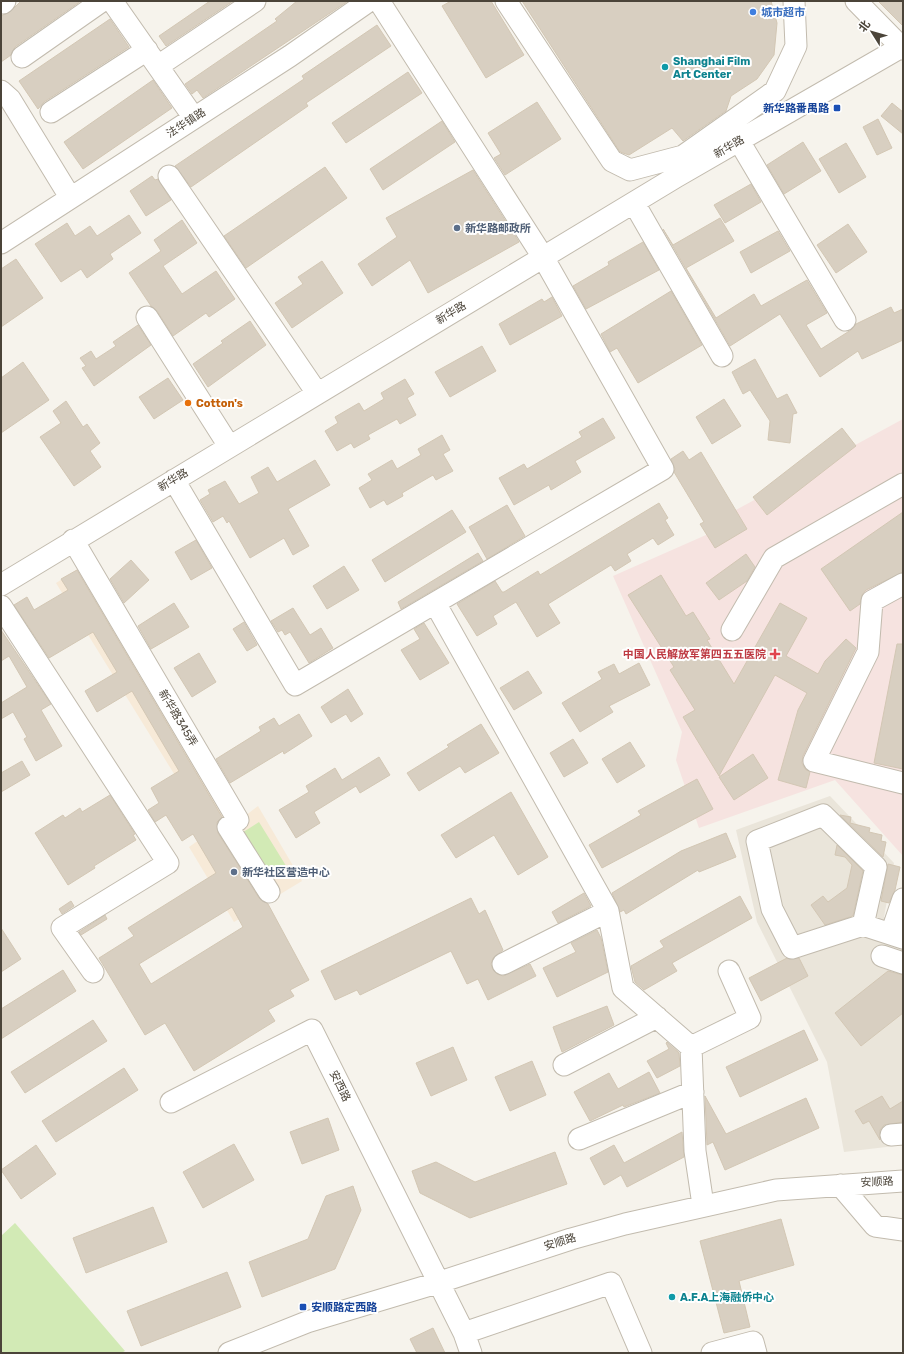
<svg xmlns="http://www.w3.org/2000/svg" width="904" height="1354" font-family="Rubik,'Noto Sans SC',sans-serif">
<rect width="100%" height="100%" fill="#f6f3ec"/>
<!-- residential -->
<path fill="#eae5da" d="M830,796L894,863L884,917L903,923V1145L844,1152L827,1062L757,922L736,830Z"/>
<!-- commercial -->
<path fill="#f7ead8" d="M90,561L245,816L258,806L302,881L234,922L189,847L210,832L56,583Z"/>
<!-- medical -->
<path fill="#f6e3e0" d="M903,419V856L835,780L699,828L676,760L682,732L613,576L715,531L734,511Z"/>
<!-- green -->
<path fill="#d2eab5" d="M259,822L288,869L269,881L240,834Z
M15,1223L125,1351L121,1353H1V1236Z"/>
<!-- building -->
<path fill="#d8cfc1" stroke="#d3c7b4" fill-rule="evenodd" d="M21,1H81L15,47L11,55L1,62V16L11,11Z
M210,1H233L166,46L159,36Z
M297,1H348L203,98L197,90L192,94L185,84L277,21L275,19Z
M451,1H491L524,55L486,78L442,6Z
M522,1H771L777,23L774,55L757,79L731,96L726,111L683,141L672,128L629,155L620,152Z
M878,1H903V26Z
M110,19L129,47L44,102L38,109L19,81Z
M377,25L391,46L306,103L308,106L191,187L175,166L304,79L302,76Z
M408,72L422,93L346,143L332,123Z
M153,80L172,108L83,169L64,142Z
M537,102L561,139L505,175L494,158L501,154L488,133Z
M892,103L903,112V134L881,116Z
M878,119L892,148L877,155L863,127Z
M442,121L455,142L383,190L370,169Z
M803,142L821,171L784,194L767,165Z
M846,143L866,177L839,193L819,159Z
M325,167L347,198L246,268L224,236Z
M473,170L519,242L428,293L410,260L372,286L358,264L397,237L386,218Z
M152,176L155,180L158,179L171,200L146,216L130,191Z
M751,184L761,202L725,223L714,205Z
M129,215L141,233L110,254L113,259L87,278L81,269L61,282L35,244L67,223L75,236L90,226L97,236Z
M720,218L734,241L686,268L716,318L754,294L761,306L807,280L827,313L806,325L821,349L851,330L856,324L891,307L894,313L903,309V340L862,359L858,351L820,377L780,314L730,346L663,229L673,245Z
M182,220L197,243L163,266L182,294L216,271L235,299L209,317L206,313L173,336L157,311L151,306L129,273L161,251L154,240Z
M848,224L867,252L836,273L817,245Z
M778,231L790,251L751,273L740,252Z
M643,242L659,270L586,309L573,286L609,265L608,262Z
M16,259L43,298L1,327V269Z
M322,261L343,293L292,328L275,303L303,284L298,277Z
M671,291L702,345L638,383L617,348L610,352L601,334Z
M552,297L562,316L510,345L499,324L542,299L544,302Z
M250,321L266,345L208,387L193,364L223,343L221,341Z
M138,325L151,345L94,386L82,368L86,366L80,358L91,351L96,359L116,346L113,342Z
M482,346L496,371L450,397L435,372Z
M755,359L777,399L787,394L797,413L793,414L790,443L768,440L770,421L750,390L743,394L732,372Z
M23,362L49,400L1,433V378Z
M168,378L183,400L154,419L139,397Z
M405,379L414,394L407,398L416,415L400,424L397,419L368,435L370,439L354,448L351,443L337,451L325,431L338,423L335,417L359,403L364,411L384,399L381,393Z
M724,399L741,426L712,444L696,417Z
M66,401L83,427L87,424L100,443L90,451L101,467L74,486L40,437L61,423L53,411Z
M603,418L615,438L575,461L581,472L551,490L549,485L514,505L499,478L524,464L527,469L582,437L579,432Z
M842,428L856,446L767,515L753,497Z
M442,435L450,450L443,454L453,471L436,480L433,475L402,493L403,496L387,505L384,500L370,508L359,488L372,480L368,474L392,460L397,469L421,455L418,449Z
M683,451L689,460L701,452L747,529L715,548L700,524L704,522L674,472L675,469L671,459Z
M315,460L330,485L288,509L309,546L293,555L284,538L250,558L229,521L227,523L223,516L213,522L200,500L210,494L208,490L225,481L239,504L259,493L251,477L268,467L277,482Z
M659,503L668,518L665,520L674,535L658,545L653,538L627,554L631,561L615,571L611,565L548,604L560,623L537,637L516,602L493,616L497,624L477,636L457,604L495,581L502,592H504L538,571L540,575Z
M507,505L525,536L487,559L469,527Z
M452,510L466,532L385,582L372,560Z
M903,512V572L866,590L862,595L860,604L850,611L821,569Z
M196,540L212,568L191,580L175,552Z
M478,553L483,561L401,609L398,602Z
M746,554L755,567L747,581L719,600L706,583Z
M131,560L149,580L124,603L110,579Z
M344,566L359,590L327,609L313,586Z
M77,570L222,817L217,822L218,833L259,898L268,904L309,980L290,990L294,996L268,1010L275,1021L194,1071L165,1023L145,1035L99,958L134,936L128,928L216,873L193,834L182,841L166,815L155,822L148,810L159,803L151,788L179,771L132,691L97,712L85,691L117,672L93,632L49,658L14,605L27,597L34,610L68,590L61,579ZM232,907L243,927L151,984L139,964Z
M661,575L686,616L693,612L710,639L707,640L734,684L780,603L807,618L786,656L818,674L825,661L846,639L856,648L803,756L802,763L805,769L810,772L806,788L778,780L798,710L807,693L775,675L719,776L683,717L695,710L670,670L674,667L628,595Z
M174,603L189,627L151,649L138,626Z
M293,608L310,635L321,628L333,648L309,663L290,632L285,635L282,630L278,632L271,621Z
M244,622L257,645L247,651L233,629Z
M424,623L449,663L420,680L401,650L420,639L414,629Z
M1,630L51,704L41,710L62,746L36,761L24,739L27,737L13,712L1,719V703L27,687L9,656L1,661Z
M897,644H903V769L874,763Z
M199,653L216,682L192,697L174,668Z
M639,663L650,685L609,706L613,712L580,732L562,703L602,679L598,672L614,664L619,674Z
M528,671L542,693L514,710L500,688Z
M348,689L363,714L351,722L346,714L331,723L321,707Z
M299,714L312,736L284,754L283,751L230,783L216,759L261,731L259,727L274,718L279,726Z
M481,724L499,753L465,773L460,766L419,791L407,773L449,747L447,745Z
M573,739L588,763L564,777L550,753Z
M630,742L645,766L617,783L602,759Z
M753,754L768,778L734,800L719,777Z
M379,757L390,775L360,793L356,786L314,812L320,823L296,838L279,810L309,792L306,786L335,768L342,780Z
M22,761L30,775L1,792V773Z
M697,779L713,809L602,868L589,845L641,815L638,811Z
M511,792L548,857L518,875L494,835L456,858L441,835Z
M110,795L135,834L133,835L136,840L94,866L95,868L68,885L35,833L63,815L65,818L80,808L82,812Z
M840,815L851,817L850,823L870,828L869,832L882,835L881,841L886,842L883,857Z
M726,833L736,857L699,872L698,870L626,914L624,910L620,912L612,893L681,851Z
M837,845L863,871L853,916L825,925L811,905L823,896L828,902L847,888L852,865L845,857L835,855Z
M888,864L900,867L895,890L889,903L881,901Z
M584,893L591,906L558,923L552,912Z
M740,896L752,918L672,963L677,971L644,990L635,982L631,966L664,947L660,941Z
M471,898L479,914L485,910L503,950L493,958L491,964L493,970L497,974L503,976L530,964L536,976L488,1000L478,979L467,984L451,951L360,995L357,990L335,1000L321,971Z
M71,901L74,906L62,914L59,909Z
M105,915L107,919L81,935L79,932Z
M1,928L21,959L1,972Z
M597,930L601,938L608,972L557,997L543,968L576,952L571,943Z
M787,958H799L808,976L761,1001L749,978Z
M63,970L76,991L1,1039V1009Z
M888,971L903,975V1013L861,1046L835,1013Z
M607,1006L614,1025L562,1052L553,1027Z
M93,1020L107,1041L25,1093L11,1072Z
M804,1030L818,1060L740,1097L726,1067Z
M667,1042L679,1053L680,1066L657,1078L647,1061L669,1049L666,1043Z
M453,1047L467,1080L431,1096L416,1063Z
M532,1061L546,1095L510,1111L495,1077Z
M124,1068L138,1090L56,1142L42,1121Z
M649,1072L660,1093L624,1107L623,1105L590,1121L574,1092L609,1073L618,1089Z
M705,1096L726,1134L806,1098L819,1128L725,1170L713,1142L707,1145Z
M882,1096L890,1109L903,1101V1122L884,1125L880,1130V1140L869,1121L863,1124L855,1111Z
M328,1118L339,1150L302,1164L290,1132Z
M682,1132L684,1157L627,1187L621,1175L604,1185L590,1158L614,1145L624,1163Z
M234,1144L254,1180L203,1208L183,1172Z
M36,1145L56,1174L21,1199L1,1170Z
M555,1152L567,1184L470,1218L420,1193L412,1171L436,1162L475,1182Z
M353,1186L361,1210L335,1269L262,1297L249,1262L308,1239L326,1196Z
M153,1207L167,1242L86,1273L73,1238Z
M781,1219L794,1265L739,1281L750,1327L724,1333L700,1241Z
M227,1272L241,1307L141,1346L127,1311Z
M433,1328L445,1353H417L410,1339Z"/>
<g fill="none" stroke-linecap="round" stroke-linejoin="round">
<defs>
<path id="minor" d="M112,1L194,118
M506,1L612,161L630,170L683,156L694,166
M856,1L903,49
M3,3L5,1
M22,57L102,1
M158,66L255,1
M1,91L10,99L70,197
M51,112L147,50
M739,141L845,320
M683,156L775,91L796,46L794,1
M169,176L317,393
M634,203L722,356
M1,243L290,56L369,1
M147,317L229,446
M174,480L295,685L663,469L543,257L379,1
M73,540L238,820L228,827L269,892
M903,584L872,601L868,652L814,761L903,783
M1,585L676,177L903,46
M435,603L608,911L623,988L691,1047L695,1151L703,1205
M1,606L168,863L62,928L93,972
M732,630L774,558L903,484
M863,925L876,867L823,815L757,841L772,909L792,948L863,925L903,938
M891,934L903,899
M882,956L903,963
M503,964L608,911
M691,1047L750,1018L729,971
M564,1065L657,1017
M171,1102L312,1030L464,1333L471,1353
M891,1135L903,1134
M579,1139L693,1092
M840,1185L875,1226L903,1230
M464,1333L611,1283L641,1353
M229,1353L307,1322L437,1283L571,1239L625,1224L776,1190L903,1181
M712,1353L753,1342L756,1353"/>
</defs>
<!-- minor casing -->
<use href="#minor" stroke="#c2bbae" stroke-width="23"/>
<!-- minor -->
<use href="#minor" stroke="#fff" stroke-width="21"/>
</g>
<!-- markers -->
<circle fill="#3f7fe0" stroke="#fff" stroke-width="1.5" cx="753" cy="12" r="4"/>
<g fill="#0f9aa8" stroke="#fff" stroke-width="1.5">
<circle cx="665" cy="67" r="4"/>
<circle cx="672" cy="1297" r="4"/>
</g>
<g fill="#1a4fb4" stroke="#fff" stroke-width="1.5">
<rect x="833" y="104" width="8" height="8" rx="2"/>
<rect x="299" y="1303" width="8" height="8" rx="2"/>
</g>
<g fill="#5c6f8a" stroke="#fff" stroke-width="1.5">
<circle cx="457" cy="228" r="4"/>
<circle cx="234" cy="872" r="4"/>
</g>
<circle fill="#e8710a" stroke="#fff" stroke-width="1.5" cx="188" cy="403" r="4"/>
<path fill="#e0444e" stroke="#fff" stroke-width="1.5" d="M773 648h4v4h4v4h-4v4h-4v-4h-4v-4h4z"/>
<g text-anchor="middle" dominant-baseline="central" stroke-width="4" stroke-linejoin="round" paint-order="stroke">
<!-- shop labels -->
<g font-size="11" font-weight="bold" fill="#366cbe" stroke="#fff" text-anchor="start">
<text x="761" y="12">城市超市</text>
</g>
<!-- culture labels -->
<g font-size="11" font-weight="bold" fill="#0d838f" stroke="#fff" text-anchor="start">
<text x="673" y="61">Shanghai Film<tspan x="673" dy="13">Art Center</tspan></text>
<text x="680" y="1297">A.F.A上海融侨中心</text>
</g>
<!-- transit labels -->
<g font-size="11" font-weight="bold" fill="#164399" stroke="#fff" text-anchor="end">
<text x="829" y="108">新华路番禺路</text>
<text x="311" y="1307" text-anchor="start">安顺路定西路</text>
</g>
<!-- street labels -->
<g font-size="11" fill="#4b4439" stroke="#fff">
<text transform="translate(186 123) rotate(-33)">法华镇路</text>
<text transform="translate(729 147) rotate(-30)">新华路</text>
<text transform="translate(451 313) rotate(-31)">新华路</text>
<text transform="translate(173 480) rotate(-31)">新华路</text>
<text transform="translate(178 718) rotate(59)">新华路345弄</text>
<text transform="translate(340 1086) rotate(64)">安西路</text>
<text transform="translate(877 1182) rotate(-3)">安顺路</text>
<text transform="translate(560 1242) rotate(-17)">安顺路</text>
</g>
<!-- service labels -->
<g font-size="11" font-weight="bold" fill="#4e5e75" stroke="#fff" text-anchor="start">
<text x="465" y="228">新华路邮政所</text>
<text x="242" y="872">新华社区营造中心</text>
</g>
<!-- food labels -->
<g font-size="11" font-weight="bold" fill="#c56008" stroke="#fff" text-anchor="start">
<text x="196" y="403">Cotton's</text>
</g>
<!-- health labels -->
<g font-size="11" font-weight="bold" fill="#be3a42" stroke="#fff" text-anchor="end">
<text x="766" y="654">中国人民解放军第四五五医院</text>
</g>
</g>
<!-- border -->
<rect width="904" height="1354" fill="none" stroke="#4b4439" stroke-width="4"/>
<!-- north arrow -->
<g transform="translate(872 32) rotate(307)" stroke="#ffffff" stroke-width="3" paint-order="stroke">
<path d="M0-3L7 15L0 10L-7 15Z" fill="#4b4439"/>
<text y="-6" font-size="11" font-weight="bold" text-anchor="middle" fill="#4b4439">北</text>
</g>
</svg>
